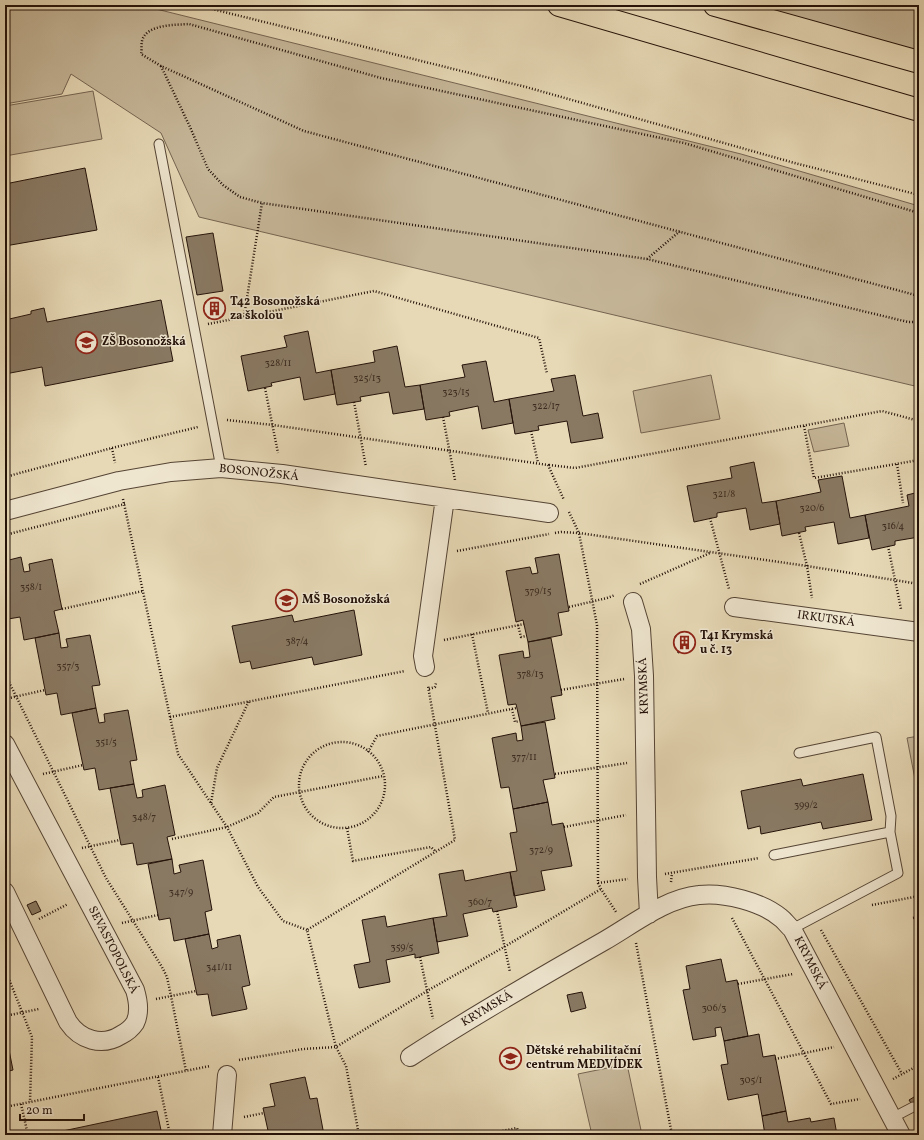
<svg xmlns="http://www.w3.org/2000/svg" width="924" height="1140" font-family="Vollkorn,serif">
<rect width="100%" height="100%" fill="#e7d9b6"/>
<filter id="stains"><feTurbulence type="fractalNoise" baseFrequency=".005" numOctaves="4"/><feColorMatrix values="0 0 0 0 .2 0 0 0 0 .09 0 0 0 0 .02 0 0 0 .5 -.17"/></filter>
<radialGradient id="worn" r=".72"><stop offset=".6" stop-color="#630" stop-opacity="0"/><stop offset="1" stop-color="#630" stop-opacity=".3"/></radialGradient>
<!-- green -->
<path fill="#c6b799" stroke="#756451" d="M5,5H140L741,154L919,206V387L199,217L161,133L71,74L62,94L5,104Z
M715,5H919V62Z
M93,91L102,139L5,156V106Z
M711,375L720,419L641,433L633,391Z
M844,423L849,446L814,452L808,430Z
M919,736V800L907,738Z
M627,1064L642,1135H592L578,1074Z"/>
<!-- building -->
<path fill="#897963" stroke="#241209" d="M85,168L97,230L5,246V184Z
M213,233L223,291L197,295L186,237Z
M220,299L223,316L208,318L205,302Z
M161,300L173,361L45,386L42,367L5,374V320L31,314V311L44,308L47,322Z
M308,331L316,373L331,370L335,394L304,400L300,377L271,383L272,386L248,391L241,356L287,347L284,336Z
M397,346L405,387L420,385L424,409L393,414L389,392L360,397L361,401L337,405L331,370L375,362L373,351Z
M486,361L494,402L509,399L513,423L482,429L478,406L449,412L450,416L426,420L420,385L465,377L462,365Z
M575,375L583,416L598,413L603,438L571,443L567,421L538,426L539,430L515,434L509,399L554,391L551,379Z
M754,462L762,503L776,501L780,524L750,530L746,508L717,513V517L694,522L687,486L732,478L730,467Z
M842,476L850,518L865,515L869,538L838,544L834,522L805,527L806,531L782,536L776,501L821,492L818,480Z
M919,492V537L895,541V545L872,550L865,515L909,506L907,495Z
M559,554L569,611L558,613L562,635L528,642L523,620L516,622L506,571L530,567L532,574L538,573L535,558Z
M21,557L24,572L30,571L29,564L52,559L62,609L54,611L59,633L24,640L20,617L8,619L5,602V561Z
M354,610L362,655L314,665L312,657L252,669L250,661L240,663L232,626L292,615L294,622Z
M59,633L61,648L68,647L66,639L90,635L100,685L92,686L96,708L61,715L57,693L46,695L35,638Z
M690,634L693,649L678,653L675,636Z
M551,638L562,695L551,697L555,719L521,726L516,704L508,705L499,655L523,651L524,658L530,657L528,642Z
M96,708L99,723L105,722L104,714L128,710L137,760L130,761L134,784L99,790L95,768L84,770L72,713Z
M545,722L555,778L543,780L548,802L513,809L509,787L501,788L492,738L516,733L517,741L523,740L521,726Z
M863,774L872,820L823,829L821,822L761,834L760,826L748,829L741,791L801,779L803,786Z
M134,784L137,798L143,797L142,790L165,785L175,835L167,837L172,859L137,865L133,843L121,845L110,788Z
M548,802L552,825L563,823L572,866L541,871L545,890L514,896L510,872L517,871L510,833L517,832L513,809Z
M172,859L174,874L181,872L179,865L203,860L212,910L205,912L209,934L174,941L170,918L159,920L148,864Z
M463,870L465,881L510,872L517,907L493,912L492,908L463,914L468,936L437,942L433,918L447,916L439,874Z
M36,901L41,911L32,915L27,905Z
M385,916L387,927L433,918L439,953L415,958V954L386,960L390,982L359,988L354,965L370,962L362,920Z
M209,934L212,949L218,947L217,940L240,935L250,985L242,987L247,1009L212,1016L208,994L197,995L185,939Z
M721,959L726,982L737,980L748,1036L724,1041L721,1027L715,1028L716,1036L693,1040L683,990L690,989L686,966Z
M582,992L586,1008L571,1012L567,995Z
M5,1030L13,1070L5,1072Z
M759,1034L763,1057L775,1055L786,1111L762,1116L758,1094L728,1100L721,1065L728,1064L724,1041Z
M305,1077L310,1099L317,1098L324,1135H269L263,1108L275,1106L270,1084Z
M919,1094V1113L918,1114L909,1100Z
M157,1111L162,1135H44Z
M786,1111L788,1122L810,1118L811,1122L834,1118L837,1135H765L762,1116Z"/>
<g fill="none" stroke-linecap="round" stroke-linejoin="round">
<defs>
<path id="lane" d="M159,144L221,468
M799,753L876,737L891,816L890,832
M774,855L890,832L898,873L792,929
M892,1118L913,1107"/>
<path id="street" d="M5,511L119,481L171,472L221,468L282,474L549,513
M633,602L641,629L644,676L647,877L649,914
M734,607L919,632
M425,667L423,656L445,498
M5,744L135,990C138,1000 140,1013 135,1023C131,1029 127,1032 121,1035C102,1047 80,1040 68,1022L5,892
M410,1057C473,1016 539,978 604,941C632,925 666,898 699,895C724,892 762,902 781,918C785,921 788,926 792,929L901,1135
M222,1135L227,1075"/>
<path id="highway" d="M559,5L919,110
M715,5L919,62"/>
</defs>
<!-- lane casing -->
<use href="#lane" stroke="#554434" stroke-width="11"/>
<!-- street casing -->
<use href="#street" stroke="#554434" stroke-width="20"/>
<!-- highway casing -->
<use href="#highway" stroke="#241209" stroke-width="24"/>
<!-- path -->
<path stroke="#241209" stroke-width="2.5" stroke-dasharray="1 2" stroke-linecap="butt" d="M200,6L526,87L791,162L919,195
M161,66L190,127L208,169L223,185L240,197L262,203
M919,213L684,143L381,78L189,24C176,25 146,24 142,41C141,45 142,50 141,54L161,66L304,131L919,296
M647,259L680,231
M244,317L262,203L647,259L908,322H919
M208,324L374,291L539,338L547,374
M265,388L278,453
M354,402L366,467
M443,417L455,480
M227,420L273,425L548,465L564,500
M804,426L814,478L919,460
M531,431L538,463
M112,448L115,463
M897,464L903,503
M549,465L575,468L882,411L919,421
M5,477L112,448L198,427
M123,499L178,754L227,827L258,887L283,921L307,930
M569,512L579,533L597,625L598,883L601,889L616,912
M710,518L729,589
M555,533L561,532L579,533L807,566L919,584
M799,533L807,566L812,598
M5,535L125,504
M888,546L901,609
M457,551L549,534
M640,584L710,553
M569,607L607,598L615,595
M62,609L143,591
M5,615L7,614
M518,625L521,637L526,636
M472,634L488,713
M444,640L524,624
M5,674L106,878L162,967L167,977L171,996L186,1071
M429,689L435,687L436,683
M561,690L624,679
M5,699L45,690
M512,709L515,722L519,721
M170,717L405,671
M299 785a43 43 0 1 1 86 0a43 43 0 1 1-86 0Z
M368,752L377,736L516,708
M43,774L83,765
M555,774L627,763
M211,803L217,768L249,701
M564,827L626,815
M347,828L353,861L431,847L436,852
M172,839L227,827L258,813L274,797L383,776
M82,848L120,840
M665,874L759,858
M671,882L672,873
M598,883L628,879
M872,905L919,896
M497,911L510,972
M732,918L831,1104L860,1099
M913,918L919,917
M39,919L68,904
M122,923L158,915
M821,930L902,1074
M636,943L672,1135
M420,957L433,1019
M5,969L32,1037L30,1102
M738,984L793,974
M156,999L196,991
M5,1016L39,1009
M775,1059L834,1047
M239,1060L303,1049L336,1047L427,991L504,947L601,889
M158,1077L170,1135
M893,1079L919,1065
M21,1104L28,1135
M5,1107L210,1066
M244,1117L264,1113
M359,1135L346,1066L336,1047L307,930L455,840L428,686
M482,1135L517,1128L519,1135"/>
<!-- lane -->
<use href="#lane" stroke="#efe6d0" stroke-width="9"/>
<!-- street -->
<use href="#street" stroke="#efe6d0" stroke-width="18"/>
<!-- highway -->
<use href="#highway" stroke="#e7d9b6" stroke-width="22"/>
</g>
<!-- icons -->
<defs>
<symbol id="building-ring" viewBox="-11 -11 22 22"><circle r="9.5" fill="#efe6d0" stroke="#8f2418" stroke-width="1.5"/><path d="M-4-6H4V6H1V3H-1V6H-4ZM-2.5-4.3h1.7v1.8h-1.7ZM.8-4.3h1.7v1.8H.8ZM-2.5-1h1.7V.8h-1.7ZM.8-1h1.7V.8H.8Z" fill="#8f2418"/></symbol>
<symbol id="school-ring" viewBox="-11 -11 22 22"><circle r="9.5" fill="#efe6d0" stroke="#8f2418" stroke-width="1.5"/><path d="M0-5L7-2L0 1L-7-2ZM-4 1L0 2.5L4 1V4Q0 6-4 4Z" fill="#8f2418"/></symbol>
</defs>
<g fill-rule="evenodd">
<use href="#building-ring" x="202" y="296" width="25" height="25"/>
<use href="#school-ring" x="74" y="330" width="25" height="25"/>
<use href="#school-ring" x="274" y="588" width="25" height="25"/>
<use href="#building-ring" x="672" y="630" width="25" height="25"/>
<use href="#school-ring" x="498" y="1046" width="25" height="25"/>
</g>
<g text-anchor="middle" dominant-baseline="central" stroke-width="3" stroke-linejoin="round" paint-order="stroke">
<!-- number labels -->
<g font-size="10" fill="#3d2c20">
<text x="278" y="363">328/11</text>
<text x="367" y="378">325/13</text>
<text x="456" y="392">323/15</text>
<text x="546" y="406">322/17</text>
<text x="724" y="494">321/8</text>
<text x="812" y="508">320/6</text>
<text x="893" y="526">316/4</text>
<text x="31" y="587">358/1</text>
<text x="538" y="591">379/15</text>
<text x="297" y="641">387/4</text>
<text x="68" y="666">357/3</text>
<text x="530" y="674">378/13</text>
<text x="106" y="742">351/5</text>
<text x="524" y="757">377/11</text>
<text x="806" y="805">399/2</text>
<text x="144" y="817">348/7</text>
<text x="541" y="850">372/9</text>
<text x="181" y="892">347/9</text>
<text x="480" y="902">360/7</text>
<text x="402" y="947">359/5</text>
<text x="219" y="967">341/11</text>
<text x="714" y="1008">306/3</text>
<text x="751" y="1080">305/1</text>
</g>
<!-- poi labels -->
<g font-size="12" font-weight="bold" fill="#241209" stroke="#efe6d0" text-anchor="start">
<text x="230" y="302">T42 Bosonožská<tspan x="230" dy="14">za školou</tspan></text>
<text x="102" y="342">ZŠ Bosonožská</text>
<text x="302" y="600">MŠ Bosonožská</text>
<text x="700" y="636">T41 Krymská<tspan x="700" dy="14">u č. 13</tspan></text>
<text x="526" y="1051">Dětské rehabilitační<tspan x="526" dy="14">centrum MEDVÍDEK</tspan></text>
</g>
<!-- street labels -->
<g font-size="12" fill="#241209" stroke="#efe6d0">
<text transform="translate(259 473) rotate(6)">BOSONOŽSKÁ</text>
<text transform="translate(826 619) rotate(8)">IRKUTSKÁ</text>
<text transform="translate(644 686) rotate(-92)">KRYMSKÁ</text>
<text transform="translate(113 950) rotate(63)">SEVASTOPOLSKÁ</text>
<text transform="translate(810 963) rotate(63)">KRYMSKÁ</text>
<text transform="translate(487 1009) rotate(-31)">KRYMSKÁ</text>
</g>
</g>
<!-- margin -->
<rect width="924" height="1140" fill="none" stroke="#e7d9b6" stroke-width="20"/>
<rect x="6" y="6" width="912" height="1128" fill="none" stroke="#241209" stroke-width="2"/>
<rect x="10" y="10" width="904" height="1120" fill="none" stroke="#241209"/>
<!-- scale -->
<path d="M20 1114v6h64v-6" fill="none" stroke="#241209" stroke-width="2"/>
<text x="26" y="1114" font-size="12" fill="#241209" stroke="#efe6d0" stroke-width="3" paint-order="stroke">20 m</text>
<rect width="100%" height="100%" filter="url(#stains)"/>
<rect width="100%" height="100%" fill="url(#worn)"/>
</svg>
